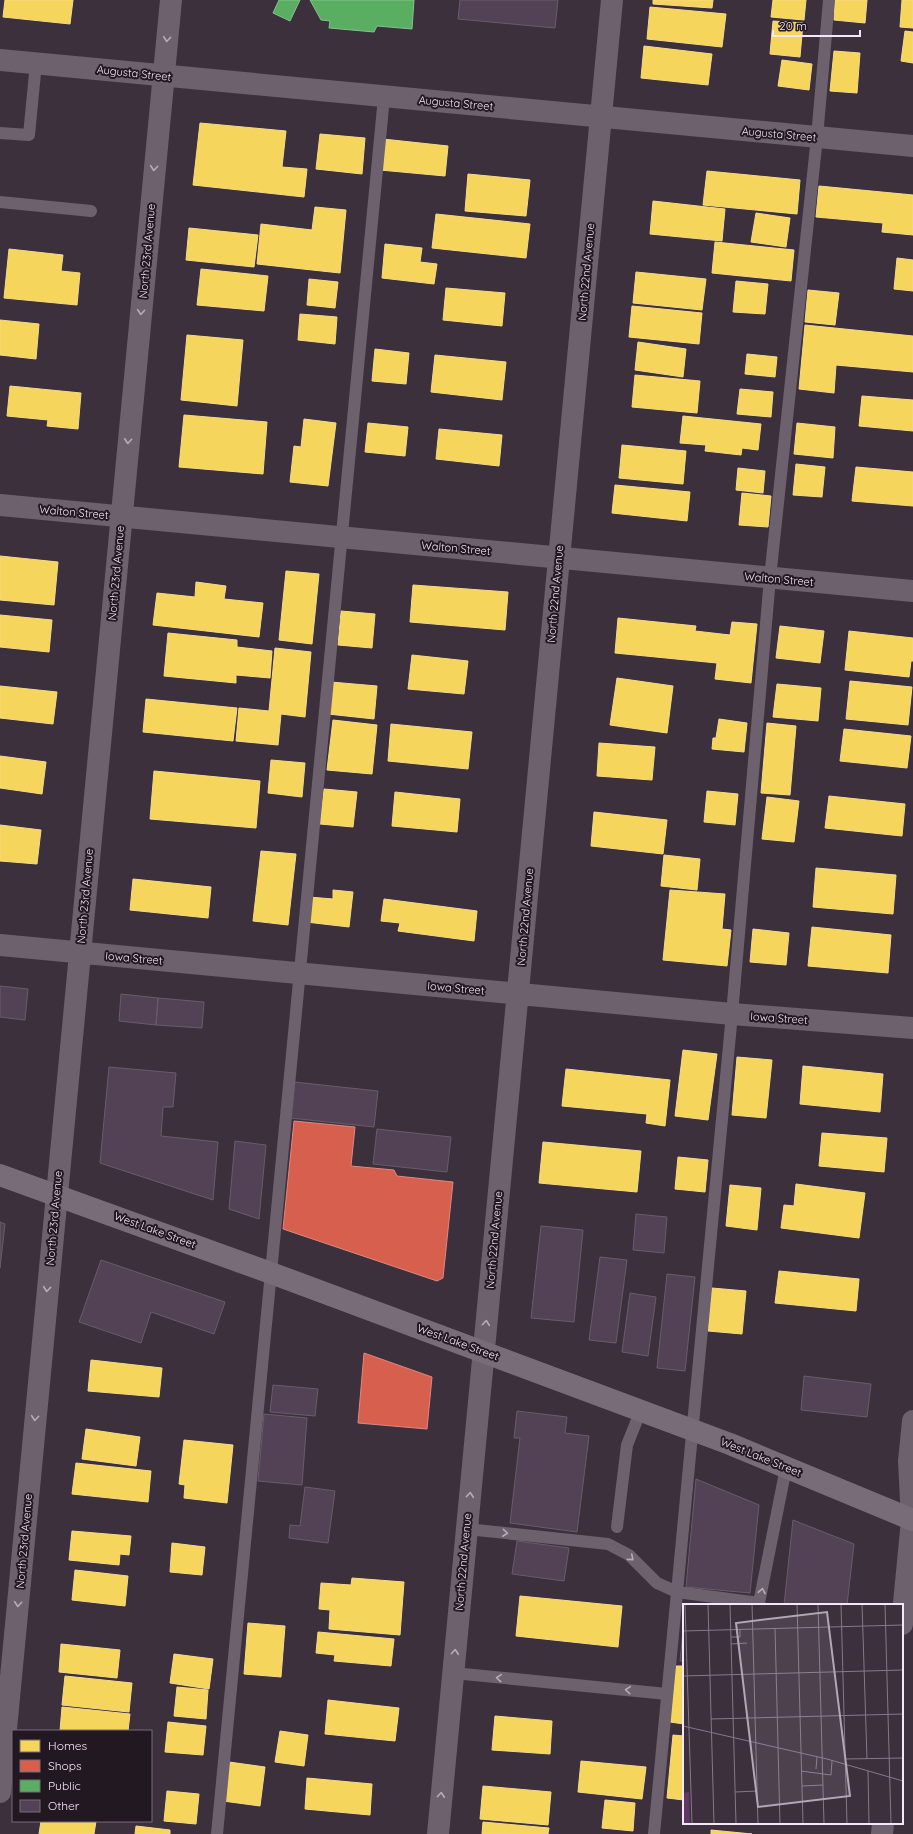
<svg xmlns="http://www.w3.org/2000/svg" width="913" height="1834" font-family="Quicksand,sans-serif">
<rect width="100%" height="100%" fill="#3c303d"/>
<!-- homes -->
<path fill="#f6d55c" stroke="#f6da8a" d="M5,0H73L70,24L3,17Z
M653,0H713L712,8L653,4Z
M773,0H806L804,20L771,17Z
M835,0H867L865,23L834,20Z
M902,0H913V28L900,27Z
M650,7L726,14L722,47L647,39Z
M773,21L803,23L800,57L770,54Z
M905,31L913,32V63L901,61Z
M644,46L712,54L708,85L641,78Z
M834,51L860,53L857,93L830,91Z
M782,60L812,64L809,90L778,86Z
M200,123L286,131L282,167L307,169L304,197L193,185Z
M320,134L365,138L362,174L316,169Z
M383,139L448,146L445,176L380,170Z
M707,171L800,180L797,214L703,205Z
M468,174L530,180L526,216L465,211Z
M819,186L913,195V235L882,232L883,223L816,217Z
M653,201L725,209L722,241L650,234Z
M315,207L346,210L340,273L257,264L261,224L312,230Z
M756,213L790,218L786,247L751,242Z
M436,214L530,224L526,258L432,248Z
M189,228L258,235L254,267L186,260Z
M715,242L794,250L791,281L712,273Z
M385,244L422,248L420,262L437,264L434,284L382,278Z
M9,249L63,255L61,271L80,273L77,305L4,298Z
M897,258L913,260V291L894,289Z
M201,269L268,276L264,311L197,305Z
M636,272L706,279L702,310L633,303Z
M309,279L338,282L335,308L307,305Z
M736,281L768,284L765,314L733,312Z
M446,288L505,293L502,326L443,320Z
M808,290L839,293L835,325L805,322Z
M632,306L702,313L699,344L629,337Z
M300,314L337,317L335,344L298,340Z
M0,320L39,324L36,359L0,355Z
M805,325L913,336V372L836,365L834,393L799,389Z
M187,335L243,340L237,406L181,400Z
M638,342L686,349L683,377L635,370Z
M375,349L409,353L406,384L372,381Z
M747,354L777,357L775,377L745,374Z
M435,355L506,362L502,400L431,392Z
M635,375L700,381L697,413L632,407Z
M10,386L81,393L78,429L47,426L48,420L7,416Z
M740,389L773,392L771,417L737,414Z
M862,396L913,400V431L859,426Z
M184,415L267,422L263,474L179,467Z
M683,416L761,424L758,450L742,448L741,455L705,451L706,445L680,443Z
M304,419L336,423L328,486L290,482L294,446L301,447Z
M368,423L408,427L405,456L365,452Z
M797,423L835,427L833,458L794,454Z
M439,429L502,435L499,466L436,459Z
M622,445L686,451L683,484L619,478Z
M796,464L825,467L822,497L793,495Z
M856,467L913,472V506L852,501Z
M738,468L765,471L763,493L736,490Z
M615,485L690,492L687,521L612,513Z
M742,493L771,496L768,527L739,525Z
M0,556L58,562L54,605L0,600Z
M286,571L319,574L312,644L279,640Z
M196,582L226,586L224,599L263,603L259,637L153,625L157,593L195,597Z
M413,585L508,592L505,630L410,622Z
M341,611L375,614L372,648L338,645Z
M0,615L52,620L49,652L0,647Z
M618,618L696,626L695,631L730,635L732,622L757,624L751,683L715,679L717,663L615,653Z
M780,626L824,631L820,663L776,658Z
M849,631L913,638V661H911L909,677L845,670Z
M168,633L237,640V647L272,651L270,678L236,675V683L164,676Z
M275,648L311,652L305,717L281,714L278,745L236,741L239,708L269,711Z
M412,655L468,661L464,694L408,689Z
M617,678L673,686L667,733L610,725Z
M850,681L912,687L908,725L846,719Z
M331,682L377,686L374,719L328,714Z
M777,684L821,688L818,721L773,717Z
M0,686L57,692L53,724L0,718Z
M146,699L237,708L233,741L143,732Z
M719,719L747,723L744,752L712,749L713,738H716Z
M333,720L377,725L372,774L327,770Z
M767,723L796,726L790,795L761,793Z
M391,724L472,732L468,769L388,761Z
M844,729L911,736L907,768L840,761Z
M599,743L655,747L652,780L597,776Z
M0,756L46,762L42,794L0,788Z
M271,760L305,763L302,797L268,793Z
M154,771L260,781L256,828L150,819Z
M324,789L357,792L353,827L320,824Z
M707,791L738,794L735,825L704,822Z
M395,792L460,799L457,832L392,826Z
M829,796L905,804L902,836L825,828Z
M767,797L799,801L794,842L762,839Z
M594,812L667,820L663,854L591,846Z
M0,825L41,830L37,864L0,861Z
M261,851L296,854L288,925L253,921Z
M664,855L700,859L697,890L661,886Z
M816,868L896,875L893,914L813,907Z
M133,879L211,887L208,918L130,910Z
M333,890L353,892L349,927L306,922L309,897L333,899Z
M670,890L725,894L722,929L731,930L727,966L663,960Z
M384,899L477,911L474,941L398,931L400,923L381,921Z
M812,927L891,935L888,973L808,966Z
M753,929L789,933L786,965L750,962Z
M683,1050L717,1054L708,1120L675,1116Z
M737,1057L772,1060L766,1118L732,1115Z
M803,1066L883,1074L880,1112L800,1104Z
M566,1069L670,1080L665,1126L646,1123L647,1114L562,1106Z
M822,1133L887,1138L884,1172L819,1166Z
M543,1142L641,1151L637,1192L539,1183Z
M678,1157L708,1160L705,1192L675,1189Z
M796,1184L865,1193L859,1238L781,1228L784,1205L794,1206Z
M730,1185L761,1188L757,1230L726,1226Z
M779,1271L859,1279L856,1311L775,1303Z
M712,1288L746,1291L742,1334L708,1331Z
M91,1360L162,1368L159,1397L88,1391Z
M86,1429L140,1437L136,1466L82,1459Z
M184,1440L233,1445L227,1503L184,1498L185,1485L179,1484Z
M76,1463L151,1471L148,1502L72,1494Z
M72,1531L131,1536L129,1555L120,1554L119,1565L69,1560Z
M172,1543L205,1547L202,1575L170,1572Z
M75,1570L128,1576L125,1606L72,1600Z
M352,1578L404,1582L400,1635L329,1629L330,1610L319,1609L321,1583L351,1585Z
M520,1596L622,1606L618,1647L516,1636Z
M248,1623L285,1626L281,1677L244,1674Z
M318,1632L394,1639L391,1666L334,1661L335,1655L316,1653Z
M61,1644L120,1650L117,1678L59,1672Z
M174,1654L213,1659L209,1689L170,1683Z
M676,1666H684V1724L670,1722Z
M65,1676L132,1683L129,1712L62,1705Z
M177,1687L208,1690L206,1719L174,1716Z
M328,1700L399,1708L395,1741L325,1734Z
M62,1707L130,1714L128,1731H60Z
M495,1716L552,1721L550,1754L492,1750Z
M168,1722L206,1726L203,1755L165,1752Z
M280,1731L308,1735L304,1766L275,1762Z
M673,1735L684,1736V1800L667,1798Z
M581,1761L646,1767L642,1799L578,1792Z
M229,1762L265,1767L260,1806L223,1801Z
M307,1778L372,1784L370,1815L305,1809Z
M483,1786L551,1792L548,1825L480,1819Z
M167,1791L199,1794L196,1824L164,1821Z
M605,1800L635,1803L633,1831L602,1828Z
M41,1821H96L94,1834H39Z
M483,1822L549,1828L548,1834H482Z
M136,1826L170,1830V1834H135Z
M711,1830L752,1834H711Z"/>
<!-- shops -->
<path fill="#d6604d" stroke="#df8880" d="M294,1121L355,1127L351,1166L394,1170L397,1176L453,1182L443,1278L437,1281L283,1229Z
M364,1353L432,1377L427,1429L358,1423Z"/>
<!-- public -->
<path fill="#5aae61" stroke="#88bf8e" d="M279,0H300L290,21L273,13Z
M310,0H414L412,29L377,26L374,32L329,28L330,21L321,20Z"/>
<!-- building -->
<path fill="#534255" stroke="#675d68" d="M460,0H558L555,28L458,19Z
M0,986L28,989L25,1020L0,1017Z
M121,994L158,998L156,1025L119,1021Z
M158,998L204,1002L202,1028L156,1025Z
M109,1067L176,1073L173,1107H163L161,1136L218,1142L213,1200L100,1163Z
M294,1082L378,1091L374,1127L290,1118Z
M377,1129L451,1137L447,1172L373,1164Z
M235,1141L266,1145L259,1219L229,1209Z
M636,1214L667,1217L664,1253L633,1250Z
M0,1222L5,1224L0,1268Z
M541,1226L583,1230L574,1322L531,1318Z
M600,1257L627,1260L616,1343L589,1340Z
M101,1260L225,1302L214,1334L151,1312L141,1343L79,1322Z
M667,1274L695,1277L685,1371L657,1368Z
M630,1293L656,1297L648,1356L622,1352Z
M804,1376L871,1384L867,1417L801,1410Z
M273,1385L318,1389L315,1416L270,1412Z
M517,1411L567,1417L565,1433L589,1436L577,1532L510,1523L520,1438H514Z
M264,1414L307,1418L302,1485L258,1481Z
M696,1479L759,1505L750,1593L686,1587Z
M305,1487L335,1491L328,1543L289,1538L290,1525L300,1526Z
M793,1520L854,1544L847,1605H784Z
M517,1541L569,1548L564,1581L512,1574Z
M683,1631L684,1632V1661H680Z"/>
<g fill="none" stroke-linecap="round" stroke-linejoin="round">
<!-- lane -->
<path stroke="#6c616c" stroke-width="12" d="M0,133L29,135L36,63
M0,202L91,211
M617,1527L627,1445L641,1410
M467,1529L608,1544L629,1555L657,1583L677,1592L759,1603L786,1468
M453,1673L667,1694
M217,1834L384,97
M654,1834L732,1014L770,578L817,137L829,0"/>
<!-- street -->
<path stroke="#6c616c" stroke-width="22" d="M0,60L913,146
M0,505L913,591
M0,945L732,1014L913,1028
M902,1624L912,1520L909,1461L913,1421
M0,1792L171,0
M438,1834L612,0
M882,1834L883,1823"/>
<!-- secondary -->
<path stroke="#786c78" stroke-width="22" d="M0,1175L271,1273L730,1444L913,1520"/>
</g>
<!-- one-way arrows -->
<defs><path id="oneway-chevron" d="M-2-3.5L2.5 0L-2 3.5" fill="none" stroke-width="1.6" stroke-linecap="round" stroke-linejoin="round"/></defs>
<g stroke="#b7abb8">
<use href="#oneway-chevron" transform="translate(167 39) rotate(95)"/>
<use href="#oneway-chevron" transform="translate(154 168) rotate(95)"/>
<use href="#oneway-chevron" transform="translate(141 312) rotate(95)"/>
<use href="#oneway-chevron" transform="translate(128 441) rotate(95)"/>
<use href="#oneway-chevron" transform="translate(47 1289) rotate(95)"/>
<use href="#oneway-chevron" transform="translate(486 1323) rotate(-85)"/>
<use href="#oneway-chevron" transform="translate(35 1418) rotate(95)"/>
<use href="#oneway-chevron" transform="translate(470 1495) rotate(-85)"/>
<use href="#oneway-chevron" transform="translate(505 1533) rotate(6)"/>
<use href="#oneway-chevron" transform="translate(631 1558) rotate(40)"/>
<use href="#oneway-chevron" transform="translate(762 1591) rotate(-79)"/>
<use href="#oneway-chevron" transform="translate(18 1604) rotate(95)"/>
<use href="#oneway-chevron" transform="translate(455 1652) rotate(-85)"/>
<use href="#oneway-chevron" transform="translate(499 1678) rotate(-175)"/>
<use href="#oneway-chevron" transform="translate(628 1690) rotate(-175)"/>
<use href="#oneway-chevron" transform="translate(441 1795) rotate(-85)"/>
</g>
<g text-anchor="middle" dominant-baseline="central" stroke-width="4" stroke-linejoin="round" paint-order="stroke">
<!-- street labels -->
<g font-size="11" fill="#f5e7f6" stroke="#211822">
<text transform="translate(134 73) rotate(6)">Augusta Street</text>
<text transform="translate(456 103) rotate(5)">Augusta Street</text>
<text transform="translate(779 134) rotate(5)">Augusta Street</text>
<text transform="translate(147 251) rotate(-85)">North 23rd Avenue</text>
<text transform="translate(586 272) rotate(-85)">North 22nd Avenue</text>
<text transform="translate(74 512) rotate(5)">Walton Street</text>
<text transform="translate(456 548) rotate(5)">Walton Street</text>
<text transform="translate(116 573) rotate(-85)">North 23rd Avenue</text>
<text transform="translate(779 579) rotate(5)">Walton Street</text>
<text transform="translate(555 594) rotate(-85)">North 22nd Avenue</text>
<text transform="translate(85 896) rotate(-85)">North 23rd Avenue</text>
<text transform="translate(525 917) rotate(-85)">North 22nd Avenue</text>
<text transform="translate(134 958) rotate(5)">Iowa Street</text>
<text transform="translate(456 988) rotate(5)">Iowa Street</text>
<text transform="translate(779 1018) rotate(4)">Iowa Street</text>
<text transform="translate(54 1218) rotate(-85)">North 23rd Avenue</text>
<text transform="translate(155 1230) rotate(20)">West Lake Street</text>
<text transform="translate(494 1240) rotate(-85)">North 22nd Avenue</text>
<text transform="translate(458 1342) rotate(20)">West Lake Street</text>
<text transform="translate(761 1457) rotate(22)">West Lake Street</text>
<text transform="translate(24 1541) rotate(-85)">North 23rd Avenue</text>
<text transform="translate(463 1562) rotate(-85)">North 22nd Avenue</text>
</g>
</g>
<!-- overview -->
<g transform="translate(683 1604)">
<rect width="220" height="220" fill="#3c303d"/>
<path d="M6,188L7,220H0V189Z" fill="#613766"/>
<path fill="none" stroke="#867987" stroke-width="1" d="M2,0L9,220M25,0L31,220M47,0L53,220M69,0L75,220M114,0L120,220M135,0L141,220M158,0L164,220M179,0L184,155M202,0L208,220M92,24L97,220M0,27L220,21M48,33H57V25M48,40L64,39M0,72L220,66M28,115L220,110M0,122L144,155L220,177M162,155L220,154M133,165L134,153M118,167L148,171L149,157M185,167L186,220M119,182L140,181M52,188L74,187"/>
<path fill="#b4a7b5" fill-opacity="0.15" stroke="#b4a7b5" stroke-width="2" d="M144,8L167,192L75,203L53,19Z"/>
<rect width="220" height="220" fill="none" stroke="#f5e7f6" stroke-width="2"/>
</g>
<!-- legend -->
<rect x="12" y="1730" width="140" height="92" fill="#211822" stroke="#766b77"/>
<rect x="20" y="1740" width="20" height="12" fill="#f6d55c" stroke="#766b77"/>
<text x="48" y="1750" font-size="12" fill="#f5e7f6">Homes</text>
<rect x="20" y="1760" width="20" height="12" fill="#d6604d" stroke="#766b77"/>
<text x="48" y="1770" font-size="12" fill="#f5e7f6">Shops</text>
<rect x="20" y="1780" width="20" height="12" fill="#5aae61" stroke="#766b77"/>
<text x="48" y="1790" font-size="12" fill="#f5e7f6">Public</text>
<rect x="20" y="1800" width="20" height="12" fill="#534255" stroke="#766b77"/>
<text x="48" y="1810" font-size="12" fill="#f5e7f6">Other</text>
<!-- scale -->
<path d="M773 30v6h87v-6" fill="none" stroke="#f5e7f6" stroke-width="2"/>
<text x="779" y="30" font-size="12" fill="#f5e7f6" stroke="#211822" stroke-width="3" paint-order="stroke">20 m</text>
</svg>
